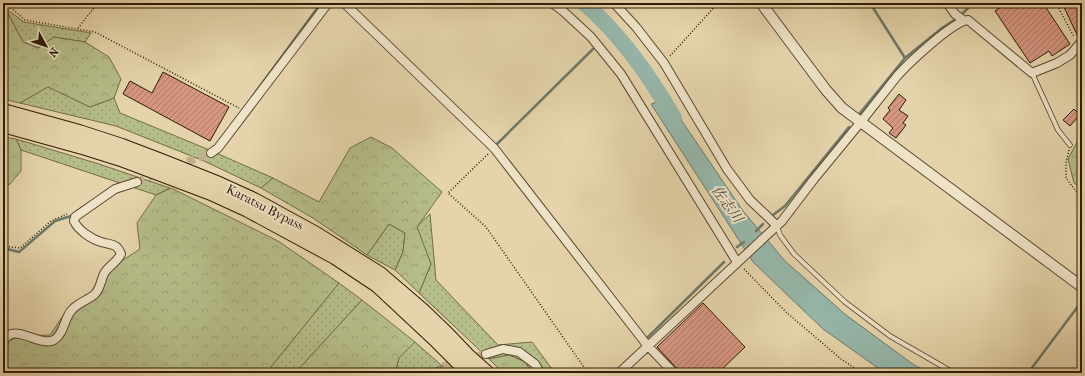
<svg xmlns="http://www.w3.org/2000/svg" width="1085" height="376" font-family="'IM FELL French Canon','Noto Serif JP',serif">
<defs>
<pattern id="grass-dots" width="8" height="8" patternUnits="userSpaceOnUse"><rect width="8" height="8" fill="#b5bd89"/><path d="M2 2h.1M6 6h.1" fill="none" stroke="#9ca275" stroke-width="1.8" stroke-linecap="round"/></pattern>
<pattern id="forest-crowns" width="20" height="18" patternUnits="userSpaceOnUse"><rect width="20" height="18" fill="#b5bd89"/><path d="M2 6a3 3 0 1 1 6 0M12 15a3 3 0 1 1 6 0" fill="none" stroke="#9ca275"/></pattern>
<pattern id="building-hatch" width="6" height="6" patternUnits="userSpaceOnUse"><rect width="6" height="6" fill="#d69682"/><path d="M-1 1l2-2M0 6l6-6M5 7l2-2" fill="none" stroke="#ae7a68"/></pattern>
</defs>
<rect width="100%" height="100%" fill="#e5d4ab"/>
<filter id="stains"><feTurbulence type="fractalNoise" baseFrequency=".005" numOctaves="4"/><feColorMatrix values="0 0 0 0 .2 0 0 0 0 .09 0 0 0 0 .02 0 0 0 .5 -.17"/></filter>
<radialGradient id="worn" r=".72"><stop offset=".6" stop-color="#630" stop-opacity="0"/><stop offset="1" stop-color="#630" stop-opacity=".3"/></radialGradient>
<!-- grass -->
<path fill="url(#grass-dots)" stroke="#726c47" d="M5,8L24,22L91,33L85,42L54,37L38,48L23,42Z
M48,86L90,107L114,98L120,113L207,149L273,178L261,188L204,161L116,126L20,103Z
M16,139L99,164L170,188L156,195L21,150Z
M430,214L436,280L498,345L532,342L555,373H532L525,362L509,355L489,359L419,293L431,264L416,227Z
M389,224L405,233L403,252L395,270L367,255Z
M339,283L362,300L295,373H266Z
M415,342L448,371L438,373H395L399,358Z"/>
<!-- forest -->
<path fill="url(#forest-crowns)" stroke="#726c47" d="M3,5L5,8L23,42L38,48L54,37L85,42L109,57L121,79L114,98L90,107L48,87L20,103L3,99Z
M1082,133V188L1074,183L1068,159Z
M3,137L16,139L21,150V171L10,184L3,187Z
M371,137L392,148L442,192L417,227L431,264L419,293L395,270L403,252L405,233L389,224L367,255L313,218L261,188L273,178L319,202L350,148Z
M171,188L278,241L339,283L266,373H3V354L5,343L20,336L50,335L71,304L96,290L106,271L140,249L137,223L156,195Z
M362,300L415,342L399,358L395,373H295Z
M509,355L525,362L532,373H503L489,359Z"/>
<!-- water -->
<path fill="#96b8ac" stroke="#6d7969" d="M667,99L743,211L785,261L846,315L914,365L930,373H885L823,329L753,262L651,104Z"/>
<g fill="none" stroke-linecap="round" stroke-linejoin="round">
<!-- stream -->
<path stroke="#6d7969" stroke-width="2.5" d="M870,3L905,58
M252,97L321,3
M860,113L905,58L942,28L959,17L971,5L975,3
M497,144L593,49
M77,211L83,207
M773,215L785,206L849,127
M756,231L763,224
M737,247L744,242
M3,248L19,252L55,221L71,216
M648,337L724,262
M1028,373L1082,301"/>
<!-- river -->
<path stroke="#96b8ac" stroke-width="16" d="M584,3C619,33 651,78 674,118"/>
</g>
<!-- building -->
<path fill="url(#building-hatch)" stroke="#2f1a05" d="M1006,3H1043L1070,44L1052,56L1049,51L1030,63L995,11Z
M1062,3H1082V36L1078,37Z
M163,72L229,107L210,141L123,94L130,81L152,93Z
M899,94L906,100L899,110L908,116L903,123L906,125L896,138L889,133L893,128L883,119L890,110L888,108Z
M1074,109L1080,115L1070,126L1063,120Z
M703,303L745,347L718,373H681L657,347Z"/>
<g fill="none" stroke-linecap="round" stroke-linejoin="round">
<!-- minor-tunnel -->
<path stroke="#c1af8a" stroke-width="8" stroke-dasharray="8 4" stroke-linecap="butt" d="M176,166L211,153
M137,182L158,173
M443,366L486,354"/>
<defs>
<path id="service" d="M1032,73L1058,130L1070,145
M777,226L780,235L794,254L845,302L890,336L954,373"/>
<path id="minor" d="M344,3L494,148L647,345L674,373
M552,3L563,11L591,37L621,74L737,262
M614,3L636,27L664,63L727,169L750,200L767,216L777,226
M947,3L955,14L963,20
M211,153L218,148L328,3
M3,350C3,347 3,343 4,341C13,321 40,348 54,340C64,334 64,319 71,311C77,303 87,301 95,294C101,288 101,278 105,272C110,265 117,262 121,254C117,243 111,245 101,242C91,239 78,230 74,221L75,217L115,189L137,182
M486,354L503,349L519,352L535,364L540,373
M619,373L782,221L814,179L860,123L898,75C910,62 952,22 968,20L1032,73L1057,63L1070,55L1082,41"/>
<path id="tertiary" d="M761,3L826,90L842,108L1082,287"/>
<path id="trunk" d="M3,111L79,132L122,146L164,162L219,184L254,200L316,234L380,274L422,310L447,334L469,357L487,373
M3,125L86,148L121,159L211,193L248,210L335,257L377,285L438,342L469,373"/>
</defs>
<!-- service casing -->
<use href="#service" stroke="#5c482e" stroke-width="5.5"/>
<!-- minor casing -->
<use href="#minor" stroke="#5c482e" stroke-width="10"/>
<!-- tertiary casing -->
<use href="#tertiary" stroke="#5c482e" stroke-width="12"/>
<!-- trunk casing -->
<use href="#trunk" stroke="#2f1a05" stroke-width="16"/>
<!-- path -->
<path stroke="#2f1a05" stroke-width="1.5" stroke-dasharray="1 2" stroke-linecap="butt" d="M7,3L10,7L25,20L95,32L239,108
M1056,3L1074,37
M78,28L98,3
M670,56L718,3
M1069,150L1066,163V178L1078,194L1082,196
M488,154L448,193L486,227L588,373
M3,246L20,248L51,221L67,214
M744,269L786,312L841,359L862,373
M423,373L425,371L443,366"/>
<!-- service -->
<use href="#service" stroke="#eee3c8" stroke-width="4"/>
<!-- minor -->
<use href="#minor" stroke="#eee3c8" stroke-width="8"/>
<!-- tertiary -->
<use href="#tertiary" stroke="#eee3c8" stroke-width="10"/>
<!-- trunk -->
<use href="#trunk" stroke="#e5d4ab" stroke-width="14"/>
</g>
<g text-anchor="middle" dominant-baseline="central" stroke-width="4" stroke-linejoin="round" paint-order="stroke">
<!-- street labels -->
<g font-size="13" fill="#2f1a05" stroke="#eee3c8">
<text transform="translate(265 207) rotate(27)">Karatsu Bypass</text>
</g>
<!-- water labels -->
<g font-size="14" font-style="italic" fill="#4e4937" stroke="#eee3c8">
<text transform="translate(727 204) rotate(54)">佐志川</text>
</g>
</g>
<!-- margin -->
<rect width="1085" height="376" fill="none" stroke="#e5d4ab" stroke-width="16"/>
<rect x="4" y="4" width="1077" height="368" fill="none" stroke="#2f1a05" stroke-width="2"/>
<rect x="8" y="8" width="1069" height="360" fill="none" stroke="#2f1a05"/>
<!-- north arrow -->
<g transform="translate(46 46) rotate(130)" stroke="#eee3c8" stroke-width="3" paint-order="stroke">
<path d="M0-3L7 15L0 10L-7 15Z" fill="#2f1a05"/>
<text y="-6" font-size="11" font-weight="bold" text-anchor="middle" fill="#2f1a05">N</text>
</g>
<rect width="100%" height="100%" filter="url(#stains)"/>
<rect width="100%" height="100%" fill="url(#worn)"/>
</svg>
